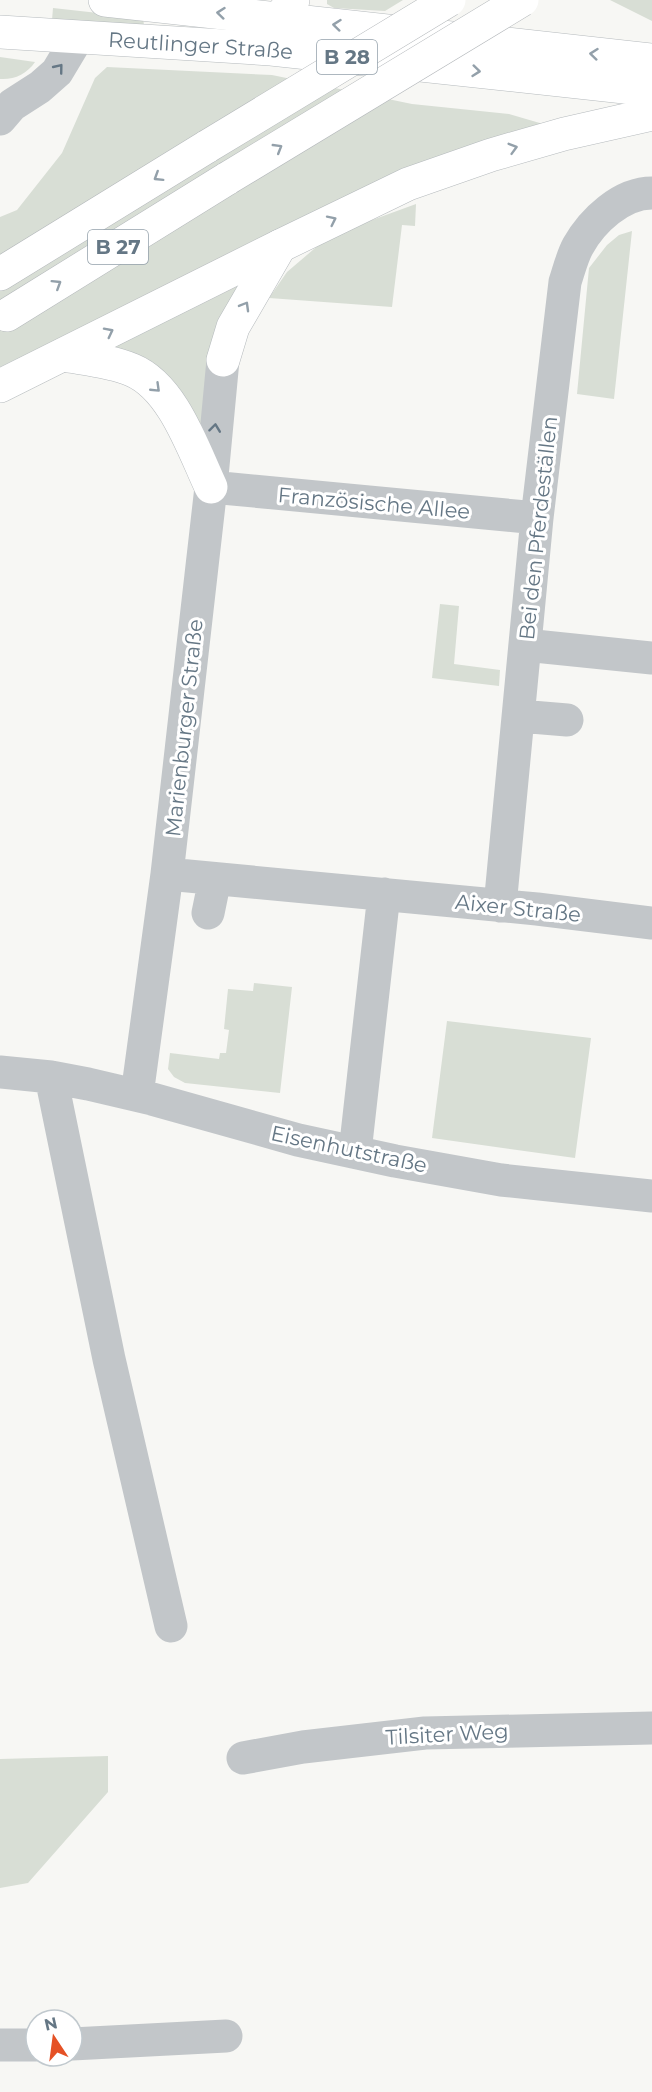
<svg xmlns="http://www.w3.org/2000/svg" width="652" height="2092" font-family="Montserrat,sans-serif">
<rect width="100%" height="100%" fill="#f7f7f4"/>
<!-- green -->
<path fill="#d8ded5" d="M327,0H403L385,11L334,8L327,4Z
M610,0H652V21Z
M53,8L143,18L144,25L52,20Z
M0,57L35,62C27,74 14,80 0,79Z
M107,67L272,75L412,104L509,114L550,126L280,246L239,315L214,439L164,395L63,355L0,386V217L17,210L62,153L95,78Z
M416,204L415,226L402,225L392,307L269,298L287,272L321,243L364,223Z
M632,231L614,399L577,394L589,268L607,245L619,235Z
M440,604L459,606L454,664L500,670L499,686L432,678Z
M254,983L292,987L280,1093L185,1083L174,1077L168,1069L170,1053L219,1059L220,1053H226L229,1030L224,1029L228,989L253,991Z
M447,1021L591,1038L575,1158L432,1138Z
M108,1756V1792L28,1883L0,1888V1759Z"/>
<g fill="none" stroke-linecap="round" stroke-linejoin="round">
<defs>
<g id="major">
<path d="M105,0L652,60"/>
<path id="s1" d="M0,32L271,49L652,90"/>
<path d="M63,355C86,359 111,361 132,370C173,387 193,449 211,487"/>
<path d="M223,360L233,327L280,246"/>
<path d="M0,386L280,246L408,184L491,155L564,134L652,114"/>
</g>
<path id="highway" d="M279,19L293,0
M0,274L208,146
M7,315L228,178"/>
</defs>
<!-- major casing -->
<use href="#major" stroke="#b5babd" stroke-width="34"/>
<!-- highway casing -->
<use href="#highway" stroke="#b5b9bc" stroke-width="34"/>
<!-- minor -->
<path stroke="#c2c6c9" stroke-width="33" d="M0,119L12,105L40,87L57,72L78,37
M211,487L537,518
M525,645L652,658
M519,716L567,720
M167,874L537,909L652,923
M500,906L537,518L565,282C569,270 572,257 578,246C592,221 621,193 652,193
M208,913L215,879
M0,1072L51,1077L88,1084L152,1099L298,1140L395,1161L501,1180L652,1196
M51,1077L109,1359L171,1626
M137,1095L167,874L211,487L223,360
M355,1152L384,894
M243,1758L303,1747L425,1733L652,1728
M72,2044L226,2036
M0,2045H36"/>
<!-- major -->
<use href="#major" stroke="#fff" stroke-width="33"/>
<!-- highway -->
<use href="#highway" stroke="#fff" stroke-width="33"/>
<defs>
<path id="highway-bridge" d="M208,146L449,0
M228,178L522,0"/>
</defs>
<!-- highway-bridge casing -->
<use href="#highway-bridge" stroke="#b5b9bc" stroke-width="34" stroke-linecap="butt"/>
<!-- highway-bridge -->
<use href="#highway-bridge" stroke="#fff" stroke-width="33"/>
</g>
<!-- one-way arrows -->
<defs><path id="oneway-chevron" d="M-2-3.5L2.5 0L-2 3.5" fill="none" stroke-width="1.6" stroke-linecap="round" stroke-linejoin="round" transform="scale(1.5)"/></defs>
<g stroke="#93a0aa">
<use href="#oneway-chevron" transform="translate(221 13) rotate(-174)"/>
<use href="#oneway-chevron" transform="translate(337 25) rotate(-174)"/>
<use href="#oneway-chevron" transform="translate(594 54) rotate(-174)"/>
<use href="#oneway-chevron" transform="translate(476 71) rotate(6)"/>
<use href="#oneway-chevron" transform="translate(278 148) rotate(-31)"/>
<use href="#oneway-chevron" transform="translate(513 148) rotate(-16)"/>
<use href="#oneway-chevron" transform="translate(158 177) rotate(148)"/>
<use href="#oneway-chevron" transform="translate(332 220) rotate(-26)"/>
<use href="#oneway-chevron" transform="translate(57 284) rotate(-32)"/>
<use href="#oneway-chevron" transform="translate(245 306) rotate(-60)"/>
<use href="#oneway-chevron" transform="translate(109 332) rotate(-27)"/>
<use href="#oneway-chevron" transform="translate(156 388) rotate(44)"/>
</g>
<g stroke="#657785">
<use href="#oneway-chevron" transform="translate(59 68) rotate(-51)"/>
<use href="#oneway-chevron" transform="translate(215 428) rotate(-83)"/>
</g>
<g text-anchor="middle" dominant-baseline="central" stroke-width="6" stroke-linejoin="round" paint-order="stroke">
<!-- shield labels -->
<g fill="#fff" stroke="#93a0aa" stroke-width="1.5">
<rect x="317" y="40" width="60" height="34" rx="4.5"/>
<rect x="88" y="230" width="60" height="34" rx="4.5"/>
</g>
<g font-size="20" font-weight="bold" fill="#657785">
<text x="347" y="57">B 28</text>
<text x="118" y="247">B 27</text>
</g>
<!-- street labels -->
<g font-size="21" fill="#657785" stroke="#fff">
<text stroke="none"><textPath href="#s1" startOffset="201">Reutlinger Straße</textPath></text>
<text transform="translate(374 503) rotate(5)">Französische Allee</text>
<text transform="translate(538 528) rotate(-84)">Bei den Pferdeställen</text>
<text transform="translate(184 728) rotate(-84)">Marienburger Straße</text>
<text transform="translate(518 908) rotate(6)">Aixer Straße</text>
<text transform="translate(349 1149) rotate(12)">Eisenhutstraße</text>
<text transform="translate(447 1734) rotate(-3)">Tilsiter Weg</text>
</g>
</g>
<!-- north arrow -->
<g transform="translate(54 2038) rotate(347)"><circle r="28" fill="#ffffff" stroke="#c1c9ce" stroke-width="1.5"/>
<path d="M0-4.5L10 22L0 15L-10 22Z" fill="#e55125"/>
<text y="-9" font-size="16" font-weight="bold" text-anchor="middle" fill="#657785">N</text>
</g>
</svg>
